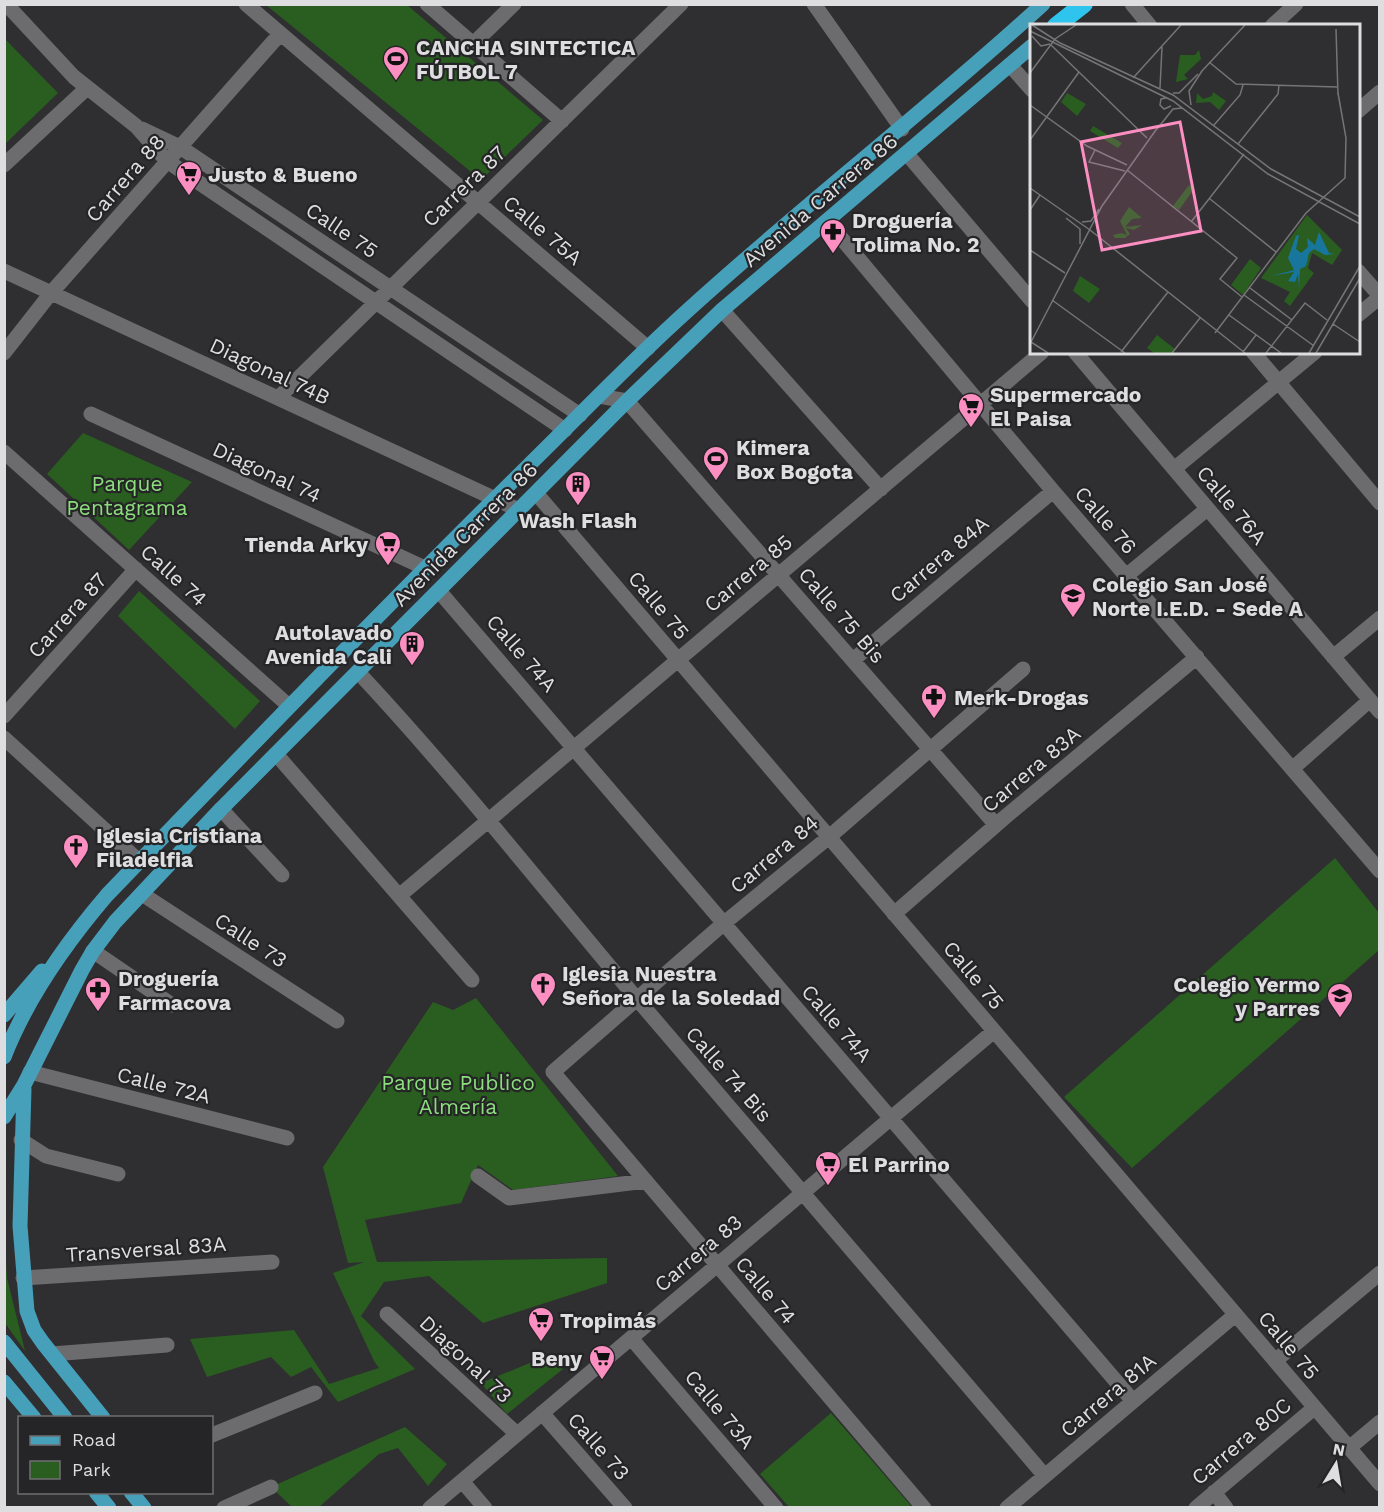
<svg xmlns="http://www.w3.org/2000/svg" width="1384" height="1512" font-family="'Work Sans',sans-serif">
<rect width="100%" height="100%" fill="#2f2e30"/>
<!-- green -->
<path fill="#2a5e21" d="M266,5H407L543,120L481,180Z
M5,39L58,93L5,144Z
M83,433L192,482L129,550L47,474Z
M139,591L260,701L235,729L118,616Z
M1335,858L1379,913V950L1132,1168L1064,1097Z
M476,998L618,1176L513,1190L478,1165L461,1203L365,1220L377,1262L607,1258V1283L483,1323L429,1276L384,1282L361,1316L415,1369L338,1402L311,1367L291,1377L271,1357L207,1377L190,1339L294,1330L329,1384L379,1368L374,1361L333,1273L364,1262L348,1263L323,1167L433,1002L453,1010Z
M5,1243L7,1278L25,1351L5,1323Z
M549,1355L563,1369L507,1414L481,1383Z
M831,1413L912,1507H789L760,1474Z
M405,1427L447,1464L428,1486L398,1448L379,1454L319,1507H292L271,1487Z"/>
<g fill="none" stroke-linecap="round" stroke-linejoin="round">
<!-- minor -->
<path stroke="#6c6b6d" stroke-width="15" d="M6,4L74,77L136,126L167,161L565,430
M246,4L648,348
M427,4L562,121
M814,4L902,129
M1132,4L1150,26
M1272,26L1296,4
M473,44L514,4
M1010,65L1032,90
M1358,111L1380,92
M142,129L180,147L580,415
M907,154L1032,301
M4,165L87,88
M827,221L1053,491L1380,871
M4,271L519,510
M1358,271L1380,296
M722,310L881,489
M1358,315L1380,297
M1075,352L1380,712
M1253,352L1380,503
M4,353L51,293L280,34
M599,396L627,401L996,825
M278,398L681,4
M91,414L425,568
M4,452L289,706
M1174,469L1315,352
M536,493L1380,1484
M1126,576L1207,509
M439,591L1133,1401
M1333,657L1380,618
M853,660L1053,491
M358,672C456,777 545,890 637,999C772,1159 910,1316 1045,1476
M4,716L136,569
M4,738L140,862
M276,754L472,980
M1292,769L1370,700
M221,809L282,875
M142,894L337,1021
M399,896L1042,352
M894,914L1004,818L1197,657
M93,951L172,1005
M30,1072L287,1138
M21,1140L46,1156L118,1174
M478,1176L509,1198L646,1181
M23,1278L272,1262
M387,1314L517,1434
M631,1338L776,1508
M52,1354L167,1345
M1275,1361L1380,1273
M542,1413L625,1508
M212,1435L315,1393
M1349,1448L1380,1422
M462,1481L485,1508
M1214,1492L1226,1508
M224,1508L271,1487
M430,1508L994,1031
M924,1508L553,1072L723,924L829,837L1023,669
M1007,1508L1235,1315
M1196,1508L1314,1408"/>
<!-- major -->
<path stroke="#47a0ba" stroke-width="15" d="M4,1015L42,971
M4,1057C27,998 66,943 107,895C247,750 387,605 530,464C578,417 625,368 674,323C794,212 923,114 1043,4
M24,1089L20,1226L27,1311L34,1330L43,1343L103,1418
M4,1117L24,1085L82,970L93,951L115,922L221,809L627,401L722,310L1032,46
M4,1342L65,1418
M4,1382L34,1418
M96,1492L109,1508
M131,1492L144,1508"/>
<!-- highway -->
<path stroke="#2ec4ed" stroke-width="18" d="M1056,26L1084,4"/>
</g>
<!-- icons -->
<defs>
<symbol id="stadium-pin" viewBox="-11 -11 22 30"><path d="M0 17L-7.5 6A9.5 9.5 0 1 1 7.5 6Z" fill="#fc8fc2" stroke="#252426"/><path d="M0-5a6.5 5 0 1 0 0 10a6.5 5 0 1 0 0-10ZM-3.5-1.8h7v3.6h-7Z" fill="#111"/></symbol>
<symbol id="supermarket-pin" viewBox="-11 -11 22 30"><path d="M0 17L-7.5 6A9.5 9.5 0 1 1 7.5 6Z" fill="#fc8fc2" stroke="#252426"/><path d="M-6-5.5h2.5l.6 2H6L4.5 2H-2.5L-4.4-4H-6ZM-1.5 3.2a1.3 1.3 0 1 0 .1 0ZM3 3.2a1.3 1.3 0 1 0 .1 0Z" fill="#111"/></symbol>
<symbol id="pharmacy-pin" viewBox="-11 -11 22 30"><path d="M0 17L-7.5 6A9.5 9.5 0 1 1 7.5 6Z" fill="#fc8fc2" stroke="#252426"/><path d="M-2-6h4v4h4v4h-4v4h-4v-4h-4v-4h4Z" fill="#111"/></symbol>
<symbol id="building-pin" viewBox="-11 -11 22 30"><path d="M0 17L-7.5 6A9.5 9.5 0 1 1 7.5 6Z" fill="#fc8fc2" stroke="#252426"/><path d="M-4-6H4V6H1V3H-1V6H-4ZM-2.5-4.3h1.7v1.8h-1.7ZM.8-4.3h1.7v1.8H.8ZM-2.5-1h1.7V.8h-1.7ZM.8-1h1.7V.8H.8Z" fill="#111"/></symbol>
<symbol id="school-pin" viewBox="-11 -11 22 30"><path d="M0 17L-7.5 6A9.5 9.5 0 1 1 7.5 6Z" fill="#fc8fc2" stroke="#252426"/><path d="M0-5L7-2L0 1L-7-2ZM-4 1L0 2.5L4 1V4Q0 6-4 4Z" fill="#111"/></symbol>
<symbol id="church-pin" viewBox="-11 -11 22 30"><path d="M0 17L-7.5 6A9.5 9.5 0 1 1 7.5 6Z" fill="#fc8fc2" stroke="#252426"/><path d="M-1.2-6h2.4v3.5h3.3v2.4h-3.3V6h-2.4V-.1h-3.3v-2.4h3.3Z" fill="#111"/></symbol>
</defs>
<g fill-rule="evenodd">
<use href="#stadium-pin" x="381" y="44" width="30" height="40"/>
<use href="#supermarket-pin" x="174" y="159" width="30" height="40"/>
<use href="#pharmacy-pin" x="818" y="217" width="30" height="40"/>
<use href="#supermarket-pin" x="956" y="391" width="30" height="40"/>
<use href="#stadium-pin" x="701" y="444" width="30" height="40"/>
<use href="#building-pin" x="563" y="469" width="30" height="40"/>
<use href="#supermarket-pin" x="373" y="529" width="30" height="40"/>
<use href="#school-pin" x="1058" y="581" width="30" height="40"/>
<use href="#building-pin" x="397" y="629" width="30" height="40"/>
<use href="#pharmacy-pin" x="919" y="682" width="30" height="40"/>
<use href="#church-pin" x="61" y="832" width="30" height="40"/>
<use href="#church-pin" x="528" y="970" width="30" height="40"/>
<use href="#pharmacy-pin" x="83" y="975" width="30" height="40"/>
<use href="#school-pin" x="1325" y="981" width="30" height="40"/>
<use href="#supermarket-pin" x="813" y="1149" width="30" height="40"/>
<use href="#supermarket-pin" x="526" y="1305" width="30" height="40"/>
<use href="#supermarket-pin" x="587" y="1343" width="30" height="40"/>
</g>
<g text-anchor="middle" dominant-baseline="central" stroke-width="4.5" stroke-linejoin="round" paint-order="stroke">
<!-- poi labels -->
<g font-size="21" font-weight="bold" fill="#dedddf" stroke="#252426" text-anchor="start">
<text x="416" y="47">CANCHA SINTECTICA<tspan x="416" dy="24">FÚTBOL 7</tspan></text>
<text x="208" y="174">Justo &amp; Bueno</text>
<text x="852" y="220">Droguería<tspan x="852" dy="24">Tolima No. 2</tspan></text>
<text x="990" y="394">Supermercado<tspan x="990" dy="24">El Paisa</tspan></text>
<text x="736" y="447">Kimera<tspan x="736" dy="24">Box Bogota</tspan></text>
<text x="578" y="520" text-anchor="middle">Wash Flash</text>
<text x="368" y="544" text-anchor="end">Tienda Arky</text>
<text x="1092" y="584">Colegio San José<tspan x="1092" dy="24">Norte I.E.D. - Sede A</tspan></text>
<text x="392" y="632" text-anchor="end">Autolavado<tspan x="392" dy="24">Avenida Cali</tspan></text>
<text x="954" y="697">Merk-Drogas</text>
<text x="96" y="835">Iglesia Cristiana<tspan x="96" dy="24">Filadelfia</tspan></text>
<text x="562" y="973">Iglesia Nuestra<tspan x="562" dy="24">Señora de la Soledad</tspan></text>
<text x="118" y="978">Droguería<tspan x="118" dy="24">Farmacova</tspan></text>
<text x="1320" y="984" text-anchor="end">Colegio Yermo<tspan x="1320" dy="24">y Parres</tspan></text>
<text x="848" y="1164">El Parrino</text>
<text x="560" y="1320">Tropimás</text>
<text x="582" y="1358" text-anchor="end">Beny</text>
</g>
<!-- street labels -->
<g font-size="21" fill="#dedddf" stroke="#252426">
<text transform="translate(125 178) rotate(-49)">Carrera 88</text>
<text transform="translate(464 186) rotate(-44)">Carrera 87</text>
<text transform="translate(820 200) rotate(-40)">Avenida Carrera 86</text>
<text transform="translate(342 230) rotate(34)">Calle 75</text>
<text transform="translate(543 230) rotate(40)">Calle 75A</text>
<text transform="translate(270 371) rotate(25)">Diagonal 74B</text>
<text transform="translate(267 472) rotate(25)">Diagonal 74</text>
<text transform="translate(1232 505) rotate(50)">Calle 76A</text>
<text transform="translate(1106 520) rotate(49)">Calle 76</text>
<text transform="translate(465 534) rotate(-45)">Avenida Carrera 86</text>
<text transform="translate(939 559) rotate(-40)">Carrera 84A</text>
<text transform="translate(748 573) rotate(-40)">Carrera 85</text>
<text transform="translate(174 575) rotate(42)">Calle 74</text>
<text transform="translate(659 605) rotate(50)">Calle 75</text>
<text transform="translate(67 615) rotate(-48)">Carrera 87</text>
<text transform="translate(842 615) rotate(49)">Calle 75 Bis</text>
<text transform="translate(522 653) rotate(49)">Calle 74A</text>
<text transform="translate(1031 769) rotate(-40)">Carrera 83A</text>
<text transform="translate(774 854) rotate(-40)">Carrera 84</text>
<text transform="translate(251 940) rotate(33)">Calle 73</text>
<text transform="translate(974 975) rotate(50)">Calle 75</text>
<text transform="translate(837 1023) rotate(49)">Calle 74A</text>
<text transform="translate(729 1074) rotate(49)">Calle 74 Bis</text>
<text transform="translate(164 1085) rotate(14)">Calle 72A</text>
<text transform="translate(146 1249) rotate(-4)">Transversal 83A</text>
<text transform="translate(698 1253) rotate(-40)">Carrera 83</text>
<text transform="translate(766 1290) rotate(50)">Calle 74</text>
<text transform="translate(1289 1345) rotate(50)">Calle 75</text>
<text transform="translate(466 1359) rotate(43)">Diagonal 73</text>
<text transform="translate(1108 1395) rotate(-40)">Carrera 81A</text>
<text transform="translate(720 1409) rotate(50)">Calle 73A</text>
<text transform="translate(1241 1441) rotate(-40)">Carrera 80C</text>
<text transform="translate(599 1446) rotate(49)">Calle 73</text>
</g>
<!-- park labels -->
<g font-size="21" fill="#8ade7c" stroke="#252426">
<text x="127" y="483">Parque<tspan x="127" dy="24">Pentagrama</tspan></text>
<text x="458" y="1082">Parque Publico<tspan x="458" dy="24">Almería</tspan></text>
</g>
</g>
<!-- overview -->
<g transform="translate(1030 24)">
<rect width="330" height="330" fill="#2f2e30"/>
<path d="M169,26L171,35L154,51L158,55L146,58L150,31H165ZM183,68L196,77L189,86L180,78L166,79L167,69L173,75L182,72ZM37,69L56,80L47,92L31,78ZM63,102L92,119L88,124L60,107ZM159,161L164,165L149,186L143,182ZM99,183L112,194L102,195L95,203L112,201L104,206L96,204L100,210L95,214H85L83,211L91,209L97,211L90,197ZM277,191L312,226L302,241L282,229L278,244L284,249L260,282L254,277L260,268L231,254ZM220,235L231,244L213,271L201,261ZM50,252L70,265L59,279L43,267ZM127,311L145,325L141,329H124L117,324Z" fill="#2a5e21"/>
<path d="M289,208L299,229L304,230L295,231L284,225L279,229L276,242L270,245L269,264L268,250L265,258L258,257L264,248L241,252L264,246L258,234L266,212L269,211L266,225L271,229L278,223L277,214L285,221Z" fill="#18769c"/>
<path fill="none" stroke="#757476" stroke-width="1.5" d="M2,1L30,19L143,71L241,145L330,193M306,5L308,71M0,7L143,77L238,150L330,200M2,12L11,22L20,20M21,21L117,114M179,38L206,60L307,63M171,48L215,1M0,49L25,15L46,1M103,54L151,1M130,64L132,23M143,69H149L168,50M136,74L131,75L130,81L134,85L141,82M0,81L57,122L97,141M161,81L159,67L172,47M184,101L210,71L213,61M127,105L143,85L152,84M0,116L49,48M208,120L248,70L249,61M65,126L59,138L95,147M97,146L207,234L190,255L212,273M0,164L60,206L215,329M180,175L246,228M0,186L10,171M36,194L50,205V220M52,198L61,197L69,185M161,198L214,130M0,226L35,249M220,264L262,296M214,271L284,322M22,276L95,329M199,291L251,329M303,300L330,318M185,309L276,189L315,154L316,114L308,69M1,318L18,329M0,320L72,182L128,103M91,328L138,268M213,328L226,311M142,329L170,294M236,329L275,279L297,296M279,329L330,242M286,329L330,254"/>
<path fill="#fc8fc2" fill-opacity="0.15" stroke="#fc8fc2" stroke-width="3" d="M150,98L171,207L72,226L51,118Z"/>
<rect width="330" height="330" fill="none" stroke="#dedddf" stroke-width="3"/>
</g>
<!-- border -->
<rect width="1384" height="1512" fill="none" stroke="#dedddf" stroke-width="12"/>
<!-- legend -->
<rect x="18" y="1416" width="195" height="78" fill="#252426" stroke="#6f6e70" stroke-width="1.5"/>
<rect x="30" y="1436" width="30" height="9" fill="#47a0ba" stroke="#6f6e70" stroke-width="1.5"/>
<text x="72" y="1446" font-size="18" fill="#dedddf">Road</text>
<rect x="30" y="1461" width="30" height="18" fill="#2a5e21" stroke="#6f6e70" stroke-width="1.5"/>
<text x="72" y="1476" font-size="18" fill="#dedddf">Park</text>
<!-- north arrow -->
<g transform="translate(1336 1464) rotate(11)" stroke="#252426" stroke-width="4.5" paint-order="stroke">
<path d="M0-4.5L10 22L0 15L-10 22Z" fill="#dedddf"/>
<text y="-9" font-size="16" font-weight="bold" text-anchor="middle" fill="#dedddf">N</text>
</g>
</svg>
